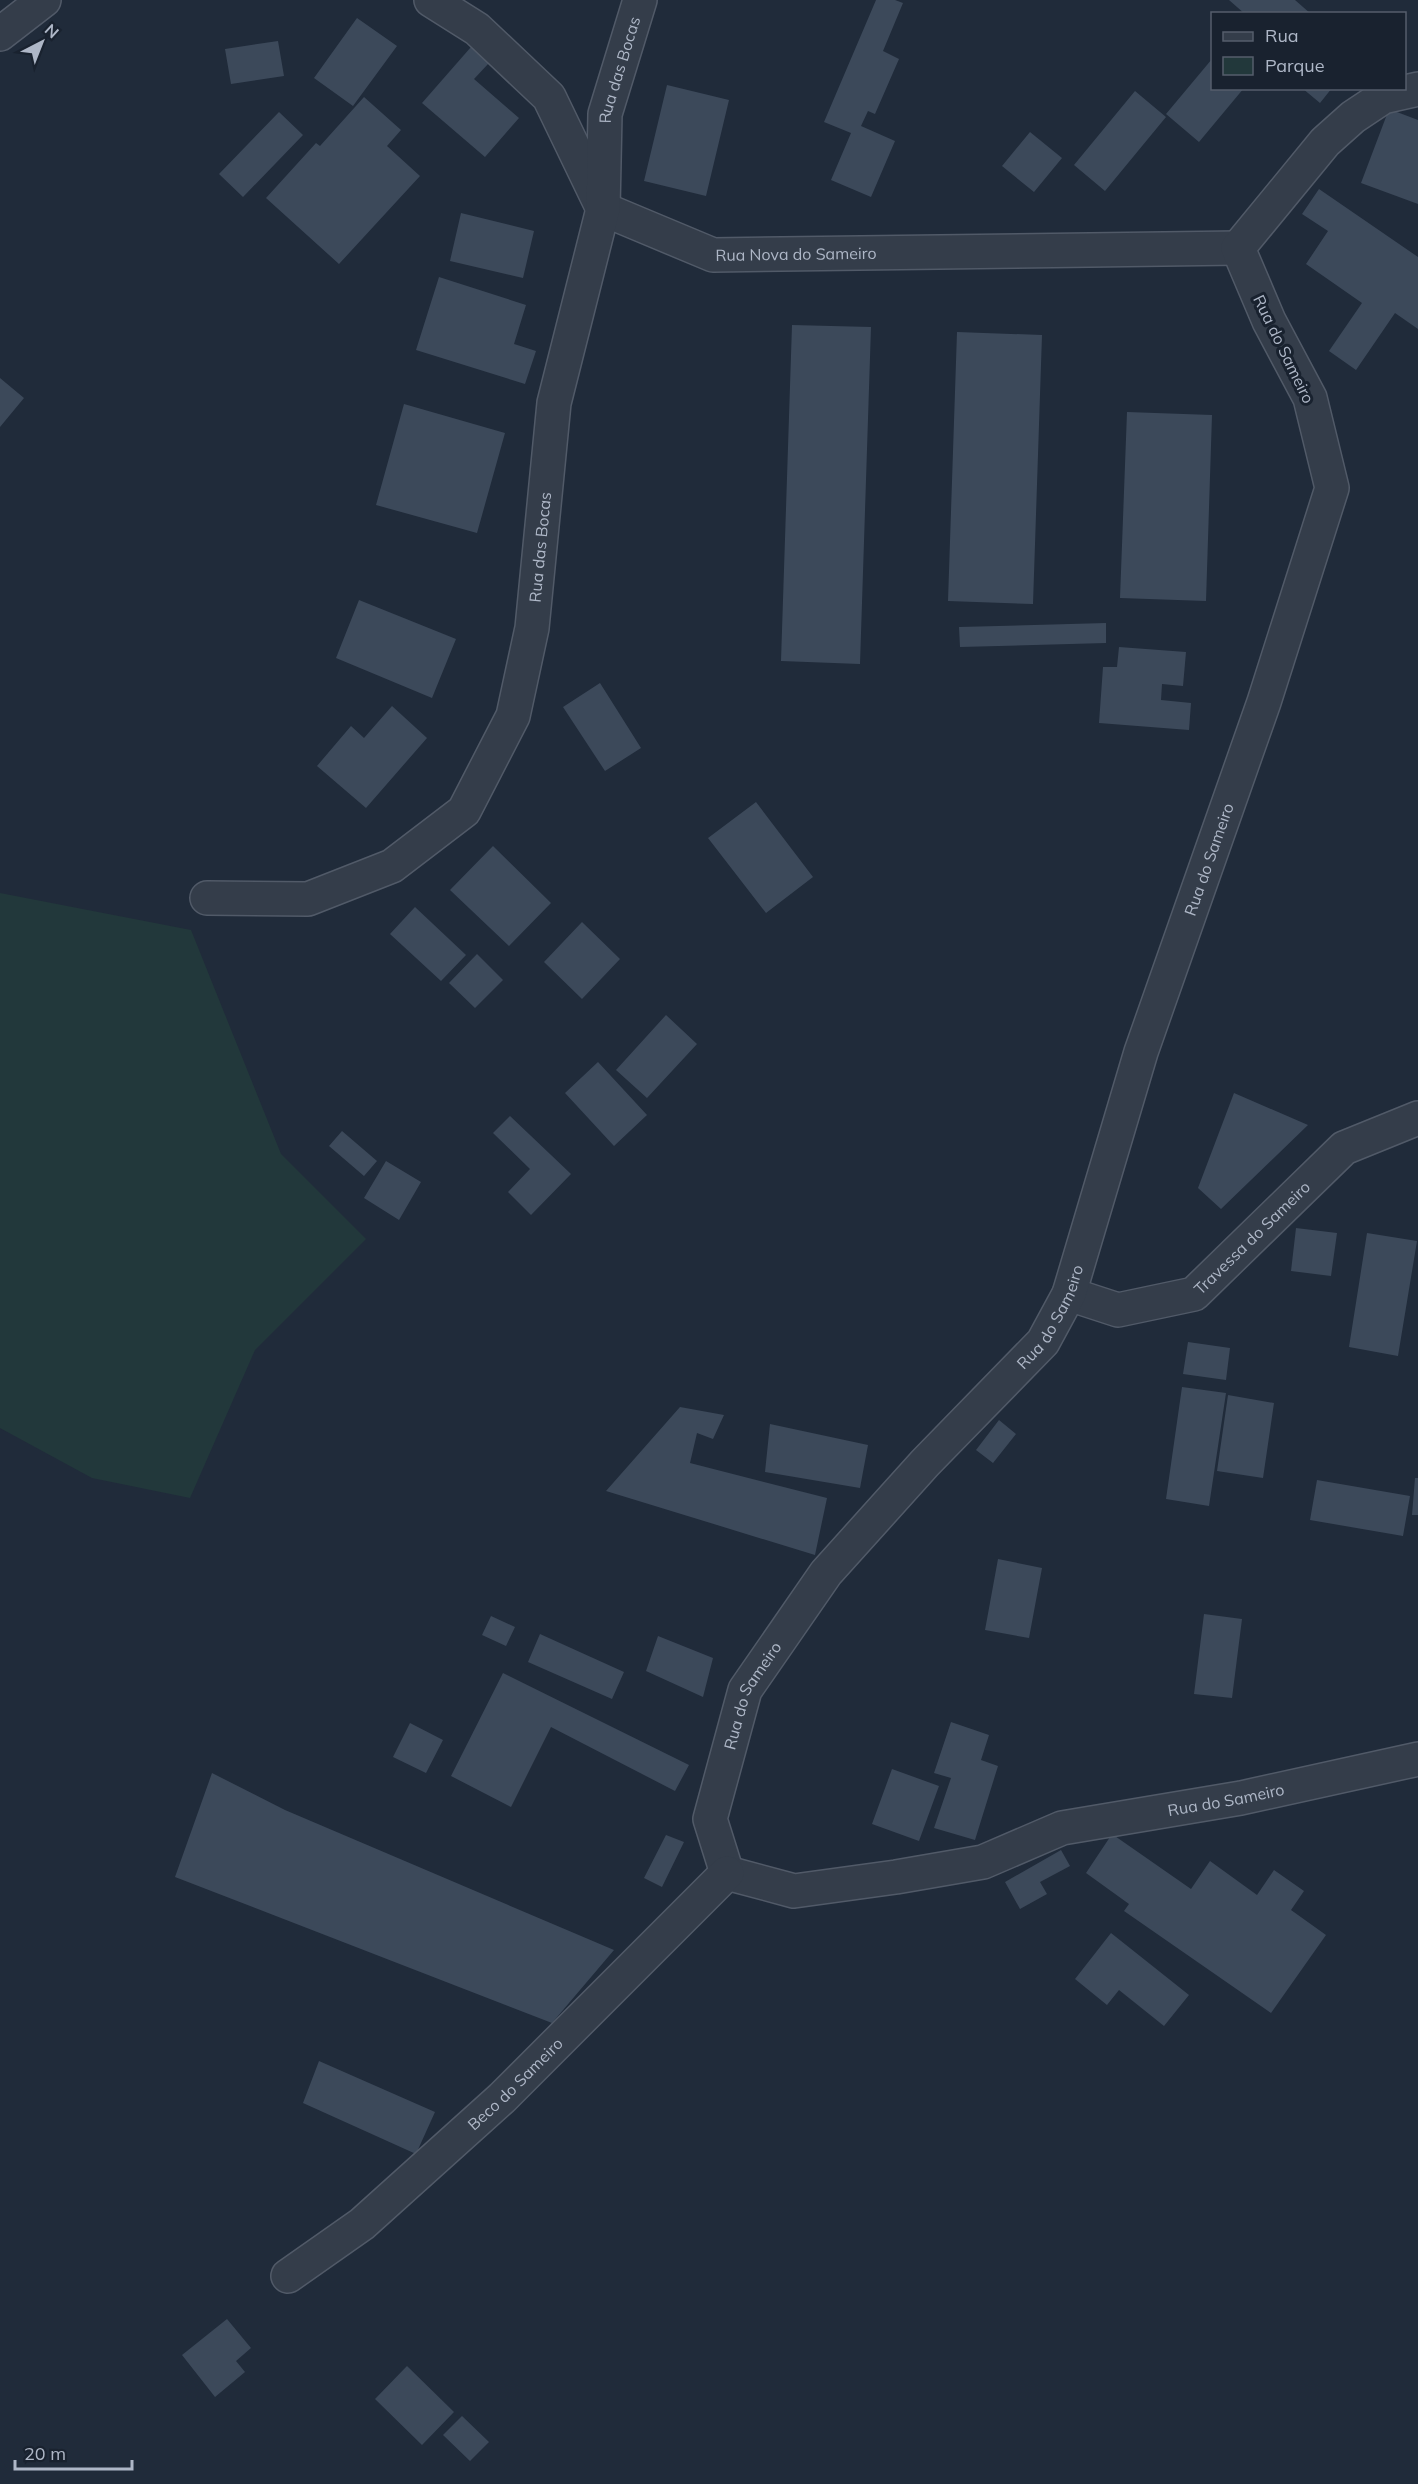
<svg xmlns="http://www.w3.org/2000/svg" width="1418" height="2484" font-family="Mulish,sans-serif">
<rect width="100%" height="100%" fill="#202b3a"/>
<!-- green -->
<path fill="#22383b" d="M0,893L191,930L281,1154L366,1239L255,1350L190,1498L92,1478L0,1428Z"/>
<!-- building -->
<path fill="#3c495a" d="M876,0H895L903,3L883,51L899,59L875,114L868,111L861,126L895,141L871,197L831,180L851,133L824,122Z
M1229,0H1295L1311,14H1245Z
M357,18L397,46L353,106L314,78Z
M278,41L284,76L231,84L225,49Z
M471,47L489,63L474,79L519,118L485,157L422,103Z
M1212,59V88H1244L1199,142L1166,114Z
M667,85L729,100L706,196L644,181Z
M1302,88H1332L1320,103Z
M1135,91L1166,117L1105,191L1074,165Z
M364,97L401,130L387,146L420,176L339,264L266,198L316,143L320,146Z
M1389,109L1418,120V204L1361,183Z
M279,112L303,135L243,197L219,174Z
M1030,132L1062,158L1034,192L1002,166Z
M1319,189L1418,257V329L1395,313L1356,370L1329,351L1362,303L1306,264L1328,231L1302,214Z
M461,213L534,231L523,278L450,261Z
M439,277L526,305L514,344L536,351L525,384L416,350Z
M792,325L871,327L860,664L781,661Z
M957,332L1042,335L1033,604L948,601Z
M0,378L24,398L0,427Z
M404,404L505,433L477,533L376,505Z
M1127,412L1212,415L1206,601L1120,598Z
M359,600L456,639L432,698L336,658Z
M1106,623V643L960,647L959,627Z
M1119,647L1186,652L1183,686L1162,684L1161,700L1191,703L1189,730L1099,723L1103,667H1117Z
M600,683L641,748L605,771L563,707Z
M392,706L427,738L366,808L317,766L351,726L364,738Z
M756,802L813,877L766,913L708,838Z
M493,846L551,903L509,946L450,890Z
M415,907L466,955L441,981L390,934Z
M582,922L620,959L582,999L544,962Z
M477,954L503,980L475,1008L449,983Z
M666,1015L697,1044L647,1098L616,1070Z
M598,1062L647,1115L614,1146L565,1093Z
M1234,1093L1308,1125L1221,1209L1198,1188Z
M510,1116L571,1174L531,1215L508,1192L530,1169L493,1133Z
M342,1131L377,1161L364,1176L329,1146Z
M386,1161L421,1182L399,1220L364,1198Z
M1296,1228L1337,1233L1331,1276L1291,1271Z
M1367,1233L1417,1241L1398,1356L1349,1347Z
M1188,1342L1230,1348L1226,1380L1183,1374Z
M1182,1387L1226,1393L1209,1506L1166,1499Z
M1228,1395L1274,1403L1263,1478L1217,1471Z
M680,1407L724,1415L713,1439L697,1433L690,1463L827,1498L815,1555L606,1491Z
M999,1420L1016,1434L993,1463L976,1450Z
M770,1424L868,1445L860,1488L765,1472Z
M1415,1478H1418V1515H1412Z
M1317,1480L1410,1496L1403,1536L1310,1520Z
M998,1559L1042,1568L1029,1638L985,1630Z
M1204,1614L1242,1619L1232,1698L1194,1694Z
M491,1616L515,1627L506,1646L482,1635Z
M540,1634L624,1672L612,1699L528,1662Z
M658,1636L713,1658L703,1697L646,1671Z
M503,1673L689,1765L675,1791L551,1727L511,1807L451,1776Z
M951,1722L989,1735L981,1760L998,1766L975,1840L934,1828L951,1778L934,1773Z
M410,1723L443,1740L426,1773L393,1757Z
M892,1769L939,1786L919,1841L872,1824Z
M212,1773L285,1810L614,1950L552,2023L175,1877Z
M1112,1834L1191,1889L1210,1861L1257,1895L1274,1870L1304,1891L1291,1910L1326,1935L1271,2013L1124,1911L1129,1904L1086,1873Z
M666,1835L684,1842L662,1887L644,1878Z
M1061,1850L1070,1866L1040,1882L1047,1894L1020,1909L1005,1882Z
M1111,1933L1189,1995L1164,2026L1119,1990L1107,2005L1075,1979Z
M319,2061L435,2112L416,2154L303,2103Z
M227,2319L251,2348L236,2361L245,2372L215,2397L182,2355Z
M407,2366L454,2412L422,2445L375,2399Z
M462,2416L489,2442L470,2461L443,2435Z"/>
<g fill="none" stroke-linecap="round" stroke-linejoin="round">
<defs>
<g id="minor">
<path id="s1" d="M431,0L477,29L549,97L603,209L713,255L1238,248"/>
<path d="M0,34L44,0"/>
<path id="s2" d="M207,898L308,899L392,866L464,811L513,716L532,628L554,403L603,209L605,114L640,0"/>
<path id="s3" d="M1069,1294L1118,1310L1194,1294L1344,1148L1418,1118"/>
<path id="s4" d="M727,1873L710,1819L745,1690L826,1573L925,1463L1043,1342L1069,1294L1141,1052L1264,702L1332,488L1310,398L1269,321L1238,248L1325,142L1353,117L1383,97L1418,89"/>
<path id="s5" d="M727,1873L794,1891L896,1877L983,1862L1062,1828L1241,1798L1418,1759"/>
<path id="s6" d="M288,2276L362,2224L502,2098L727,1873"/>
</g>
</defs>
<!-- minor casing -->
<use href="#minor" stroke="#515a68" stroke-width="36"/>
<!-- minor -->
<use href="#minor" stroke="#343d4a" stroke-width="33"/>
</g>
<g text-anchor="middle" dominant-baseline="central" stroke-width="6" stroke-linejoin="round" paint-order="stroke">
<!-- street labels -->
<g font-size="16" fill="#aeb7c7" stroke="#19222f">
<text stroke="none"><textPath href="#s2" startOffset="1046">Rua das Bocas</textPath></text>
<text stroke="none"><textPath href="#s1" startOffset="480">Rua Nova do Sameiro</textPath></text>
<text transform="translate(1284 349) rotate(64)">Rua do Sameiro</text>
<text stroke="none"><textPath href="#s2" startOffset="560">Rua das Bocas</textPath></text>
<text stroke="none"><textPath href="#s4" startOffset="1161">Rua do Sameiro</textPath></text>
<text stroke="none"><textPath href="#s3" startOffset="210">Travessa do Sameiro</textPath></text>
<text stroke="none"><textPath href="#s4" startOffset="675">Rua do Sameiro</textPath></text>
<text stroke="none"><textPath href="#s4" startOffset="188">Rua do Sameiro</textPath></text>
<text stroke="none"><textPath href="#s5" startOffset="513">Rua do Sameiro</textPath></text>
<text stroke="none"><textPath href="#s6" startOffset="298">Beco do Sameiro</textPath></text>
</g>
</g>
<!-- legend -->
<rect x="1211" y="12" width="195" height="78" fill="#19222f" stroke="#555e6c" stroke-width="1.5"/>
<rect x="1223" y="32" width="30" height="9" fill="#343d4a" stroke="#555e6c" stroke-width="1.5"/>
<text x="1265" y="42" font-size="18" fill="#aeb7c7">Rua</text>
<rect x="1223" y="57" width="30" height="18" fill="#22383b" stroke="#555e6c" stroke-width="1.5"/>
<text x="1265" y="72" font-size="18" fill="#aeb7c7">Parque</text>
<!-- north arrow -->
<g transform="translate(42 42) rotate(42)" stroke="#19222f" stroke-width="4.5" paint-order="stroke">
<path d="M0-4.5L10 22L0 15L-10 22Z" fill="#aeb7c7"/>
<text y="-9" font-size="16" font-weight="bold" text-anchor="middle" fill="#aeb7c7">N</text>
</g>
<!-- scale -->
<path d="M15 2460v9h117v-9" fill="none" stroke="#aeb7c7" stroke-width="3"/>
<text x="24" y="2460" font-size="18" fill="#aeb7c7" stroke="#19222f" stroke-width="4.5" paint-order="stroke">20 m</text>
</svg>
